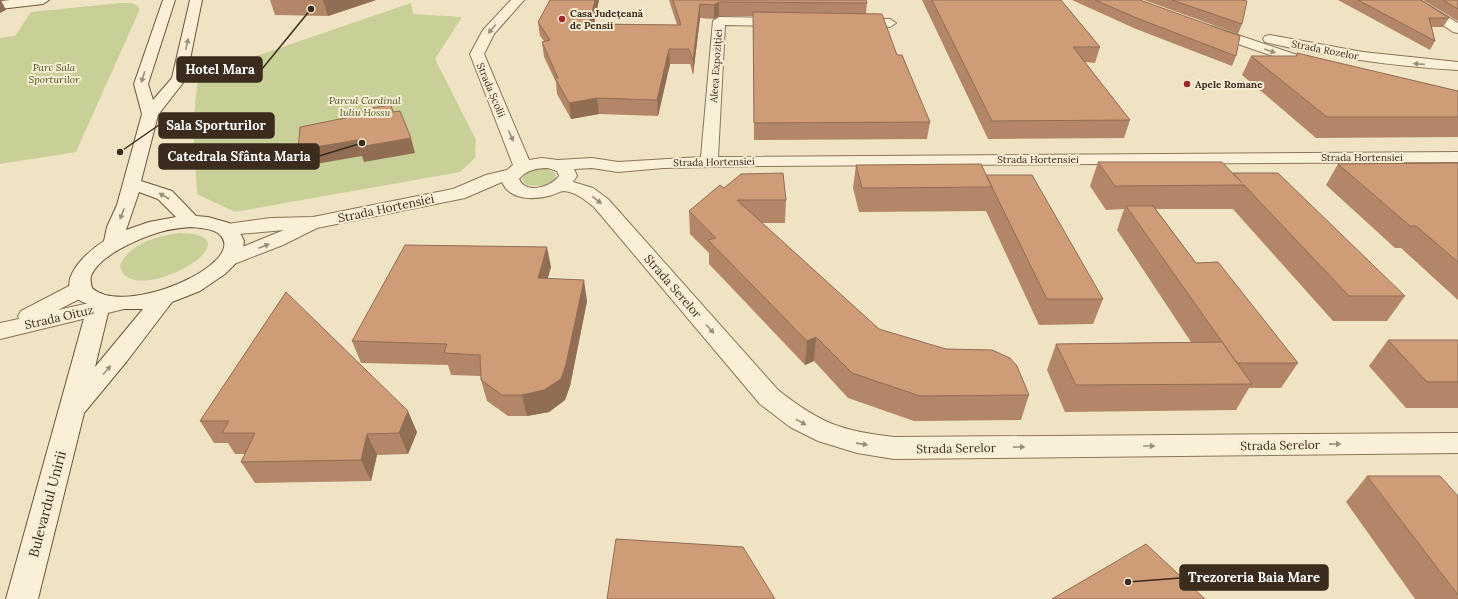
<svg xmlns="http://www.w3.org/2000/svg" width="1458" height="599" font-family="Lora,serif">
<rect width="100%" height="100%" fill="#f0e3c4"/>
<!-- green -->
<path fill="#c8cf97" d="M120,3H132L138,6L139,11L76,152L0,164V38L15,36L31,12Z
M411,3L413,14L462,17L435,59L476,140L475,158L460,172L235,212L197,194L193,126L198,76Z
M536,169H547L555,173L556,179L543,186L526,185L522,179L523,176Z
M180,233C266,235 127,313 120,265C131,243 157,236 180,233Z"/>
<g fill="none" stroke-linecap="round" stroke-linejoin="round">
<defs>
<path id="street" d="M511,0H524L494,34L484,54L529,160L542,158L558,160L592,158L618,162L701,157L713,21L719,17L783,18L789,22L783,26L725,25L718,157L1458,152V162L759,166L663,168L618,172L592,168L574,169L577,176L573,182L593,188L608,199L778,390C820,423 841,431 894,437L1458,433V453L894,459L857,453L818,441L790,427L760,404L594,207C585,200 576,192 564,191C560,191 556,194 552,195C535,200 510,201 502,182L465,198L317,228L283,245L234,264L227,266L220,264L217,260L220,256L284,230L227,235L220,233L217,229L220,225L271,218L313,217L453,189L486,175L507,170L513,165L470,54L483,30ZM548,168L557,171L559,176C551,187 526,195 519,179C526,170 537,168 548,168Z
M1406,0H1420L1458,23V33L1453,32Z
M855,18L890,19L896,23L890,27L850,25L849,22L850,19Z
M1211,26L1318,62L1320,65L1318,68H1308L1206,33L1204,30L1206,27Z
M1270,35L1363,52L1458,62V70C1393,66 1328,57 1265,42L1263,39L1265,36Z
M81,282L89,284L92,289L89,294L58,310L116,297L124,299L127,304L124,309L0,339V323L19,319L18,316L21,311L73,284Z"/>
<path id="secondary" d="M11,0H49L43,4L0,9V1Z
M163,0H175L148,84L153,100L172,78L190,0H202L186,79L158,115L141,181L172,191L196,216L208,217L229,223L240,233L244,241L243,250L235,264L225,274L200,291L172,302L127,361L84,413L38,599H6L88,304C47,290 83,254 104,241L107,227L117,205L142,114L134,84ZM139,192L158,199L176,217L149,222L126,230ZM190,227C200,228 214,228 221,236C246,264 125,318 92,288C91,284 90,280 91,276C99,255 140,238 160,232C169,229 180,228 190,227ZM109,309H143L95,367Z"/>
</defs>
<!-- street casing -->
<use href="#street" stroke="#8b7459" stroke-width="2"/>
<!-- secondary casing -->
<use href="#secondary" stroke="#6d553d" stroke-width="2"/>
<!-- street -->
<use href="#street" fill="#faf0d8" fill-rule="evenodd"/>
<!-- secondary -->
<use href="#secondary" fill="#faf0d8" fill-rule="evenodd"/>
</g>
<!-- wall -->
<path fill="#b28667" d="M270,0H376L328,16L275,15Z
M550,0H599L594,24L677,25L669,0H866L867,3L866,14L897,55L930,122L927,139L754,140L753,16H719L714,19L700,18L693,75L690,64H670L658,116L599,114L571,119L557,94L556,82L544,57L542,42L544,41L540,36L538,22Z
M922,0H1061L1100,47L1095,63L1085,62L1130,120L1124,138L988,139Z
M1072,0H1140L1236,56L1232,66L1136,29Z
M1144,0H1241L1242,24L1238,34Z
M1338,0H1421L1449,18L1443,27H1432L1435,41L1430,50Z
M1423,0H1458V21Z
M1297,53L1458,91V137L1316,138L1242,75L1251,56H1296Z
M1098,162L1233,173L1405,296L1387,321H1333L1233,209H1156L1196,263L1298,363L1281,388H1249L1236,410L1065,412L1047,370L1056,344L1191,342L1117,230L1124,209L1106,210L1090,186Z
M1458,163V300L1401,248H1395L1326,185L1338,164Z
M856,165L986,175L1103,299L1093,324L1039,325L986,211L859,212L853,188Z
M724,188L786,200L785,223H762L879,329L1029,395L1021,420L914,421L848,398L814,361L805,365L709,264V253L690,234L689,211Z
M551,267L547,279L587,301L570,386L565,400L549,412L527,416H508L487,401L481,380V376L451,375L448,365L361,363L352,341Z
M286,292L417,432L408,454L377,455L371,481L255,483L241,462L245,454H235L228,443H214L200,421Z
M1388,340H1458V408H1406L1369,366Z
M1367,476L1458,496V599H1415L1346,502Z"/>
<!-- shaded-wall -->
<path fill="#916d54" d="M0,0H1L6,10L0,13Z
M323,0H376L328,16Z
M595,0H599L591,39L589,24Z
M719,2V16L714,19V5Z
M700,4V18L693,75V60Z
M669,49L670,64L658,116L657,100Z
M597,98L599,114L571,119L569,103Z
M411,138L415,153L364,162L362,156L304,166L298,150L357,140Z
M547,247L551,267L542,299L538,278Z
M584,280L587,301L570,386L565,400L549,412L527,416L522,395Z
M816,337L814,361L805,365L807,341Z
M408,411L417,432L408,454L399,433Z
M367,434L377,455L371,481L361,460Z"/>
<!-- building -->
<path fill="#cf9c78" stroke="#916d54" d="M550,0H595L589,24L681,25L673,0H866L867,3L719,2L714,5L700,4L693,60L689,49H669L657,100L597,98L569,103L555,78H558L542,42L550,40L538,22Z
M932,0H1061L1100,47H1073L1130,120L992,121Z
M1095,0H1140L1240,36L1236,56L1139,19Z
M1172,0H1241L1247,1L1242,24Z
M1358,0H1421L1449,18H1429L1435,41Z
M1443,0H1458V9Z
M753,12L882,14L897,55H902L930,122L754,123Z
M1297,53L1458,91V117H1327L1251,56H1297Z
M391,105L393,112L400,111L411,138L359,147L357,140L298,150L300,127L360,115L357,110Z
M1098,162H1222L1242,183L1233,173H1278L1405,296H1349L1244,185L1115,186Z
M1458,163V262L1416,226H1410L1338,164Z
M981,164L992,187L862,188L856,165Z
M783,173L786,200H737L879,329L946,349L992,350L1010,358L1017,366L1029,395L920,396L852,373L816,337L807,341L708,240L716,238L689,211L720,185L724,188L741,174Z
M986,175H1032L1103,299H1047Z
M1126,206H1153L1196,263L1218,262L1298,363H1237Z
M405,245L547,247L538,278L584,280L566,364L561,379L544,390L522,395H502L481,380L480,355L444,353L447,344L352,341Z
M286,292L408,411L399,433L367,434L361,460L241,462L255,433H222L229,421H200Z
M1388,340H1458V382H1427Z
M1222,342L1252,384L1076,385L1056,344Z
M1367,476H1440L1458,496V595Z
M616,539L743,547L775,599H607Z
M1146,544L1205,599H1052Z"/>
<!-- one-way arrows -->
<defs><path id="oneway-solid" d="M-6-.8H1V-3.2L6.5 0L1 3.2V.8H-6Z"/></defs>
<g fill="#9a8e7b">
<use href="#oneway-solid" transform="translate(492 29) rotate(131)"/>
<use href="#oneway-solid" transform="translate(187 44) rotate(-77)"/>
<use href="#oneway-solid" transform="translate(1270 51) rotate(19)"/>
<use href="#oneway-solid" transform="translate(1419 64) rotate(-176)"/>
<use href="#oneway-solid" transform="translate(143 77) rotate(107)"/>
<use href="#oneway-solid" transform="translate(511 136) rotate(66)"/>
<use href="#oneway-solid" transform="translate(164 196) rotate(-150)"/>
<use href="#oneway-solid" transform="translate(597 200) rotate(38)"/>
<use href="#oneway-solid" transform="translate(122 214) rotate(111)"/>
<use href="#oneway-solid" transform="translate(264 246) rotate(-21)"/>
<use href="#oneway-solid" transform="translate(710 329) rotate(49)"/>
<use href="#oneway-solid" transform="translate(107 370) rotate(-49)"/>
<use href="#oneway-solid" transform="translate(801 422) rotate(29)"/>
<use href="#oneway-solid" transform="translate(862 444) rotate(8)"/>
<use href="#oneway-solid" transform="translate(1335 444) rotate(-1)"/>
<use href="#oneway-solid" transform="translate(1149 446)"/>
<use href="#oneway-solid" transform="translate(1019 447) rotate(-1)"/>
</g>
<!-- markers -->
<g fill="#9d2728" stroke="#f7edd4" stroke-width="1.5">
<circle cx="562" cy="19" r="4"/>
<circle cx="1187" cy="84" r="4"/>
</g>
<g text-anchor="middle" dominant-baseline="central" stroke-width="4" stroke-linejoin="round" paint-order="stroke">
<!-- far-poi labels -->
<g font-size="10" font-weight="bold" fill="#3b2c1e" stroke="#f7edd4" text-anchor="start">
<text x="570" y="13">Casa Județeană<tspan x="570" dy="12">de Pensii</tspan></text>
<text x="1195" y="84">Apele Romane</text>
</g>
<!-- far-street labels -->
<g font-size="10" fill="#3b2c1e" stroke="#f7edd4">
<text transform="translate(1325 50) rotate(11)">Strada Rozelor</text>
<text transform="translate(716 66) rotate(-86)">Aleea Expoziției</text>
<text transform="translate(491 90) rotate(67)">Strada Școlii</text>
<text x="1362" y="157">Strada Hortensiei</text>
<text x="1038" y="159">Strada Hortensiei</text>
<text transform="translate(714 162) rotate(-1)">Strada Hortensiei</text>
</g>
<!-- far-park labels -->
<g font-size="10" font-style="italic" fill="#4b5824" stroke="#f7edd4">
<text x="54" y="67">Parc Sala<tspan x="54" dy="12">Sporturilor</tspan></text>
<text x="365" y="100">Parcul Cardinal<tspan x="365" dy="12">Iuliu Hossu</tspan></text>
</g>
<!-- street labels -->
<g font-size="12" fill="#3b2c1e" stroke="#f7edd4">
<text transform="translate(386 208) rotate(-12)">Strada Hortensiei</text>
<text transform="translate(673 286) rotate(49)">Strada Serelor</text>
<text transform="translate(59 317) rotate(-13)">Strada Oituz</text>
<text transform="translate(1280 445) rotate(-1)">Strada Serelor</text>
<text transform="translate(956 448) rotate(-1)">Strada Serelor</text>
</g>
<!-- near-street labels -->
<g font-size="14" fill="#3b2c1e" stroke="#f7edd4">
<text transform="translate(47 504) rotate(-75)">Bulevardul Unirii</text>
</g>
</g>
<!-- callouts -->
<path fill="none" stroke="#3b2c1e" stroke-width="1.5" d="M311 9L262 69M120 152L159 125M362 143L319 156M1128 582L1180 578"/>
<g fill="#3b2c1e" stroke="#f7edd4" stroke-width="1.5">
<circle cx="311" cy="9" r="4"/>
<circle cx="120" cy="152" r="4"/>
<circle cx="362" cy="143" r="4"/>
<circle cx="1128" cy="582" r="4"/>
</g>
<g fill="#3b2c1e" stroke="#3b2c1e" stroke-width="1.5">
<rect x="177" y="57" width="85" height="25" rx="4"/>
<rect x="159" y="113" width="115" height="25" rx="4"/>
<rect x="159" y="144" width="160" height="25" rx="4"/>
<rect x="1180" y="565" width="148" height="25" rx="4"/>
</g>
<g font-size="13" text-anchor="middle" font-weight="bold" fill="#fff">
<text x="220" y="74">Hotel Mara</text>
<text x="216" y="130">Sala Sporturilor</text>
<text x="239" y="161">Catedrala Sfânta Maria</text>
<text x="1254" y="582">Trezoreria Baia Mare</text>
</g>
</svg>
